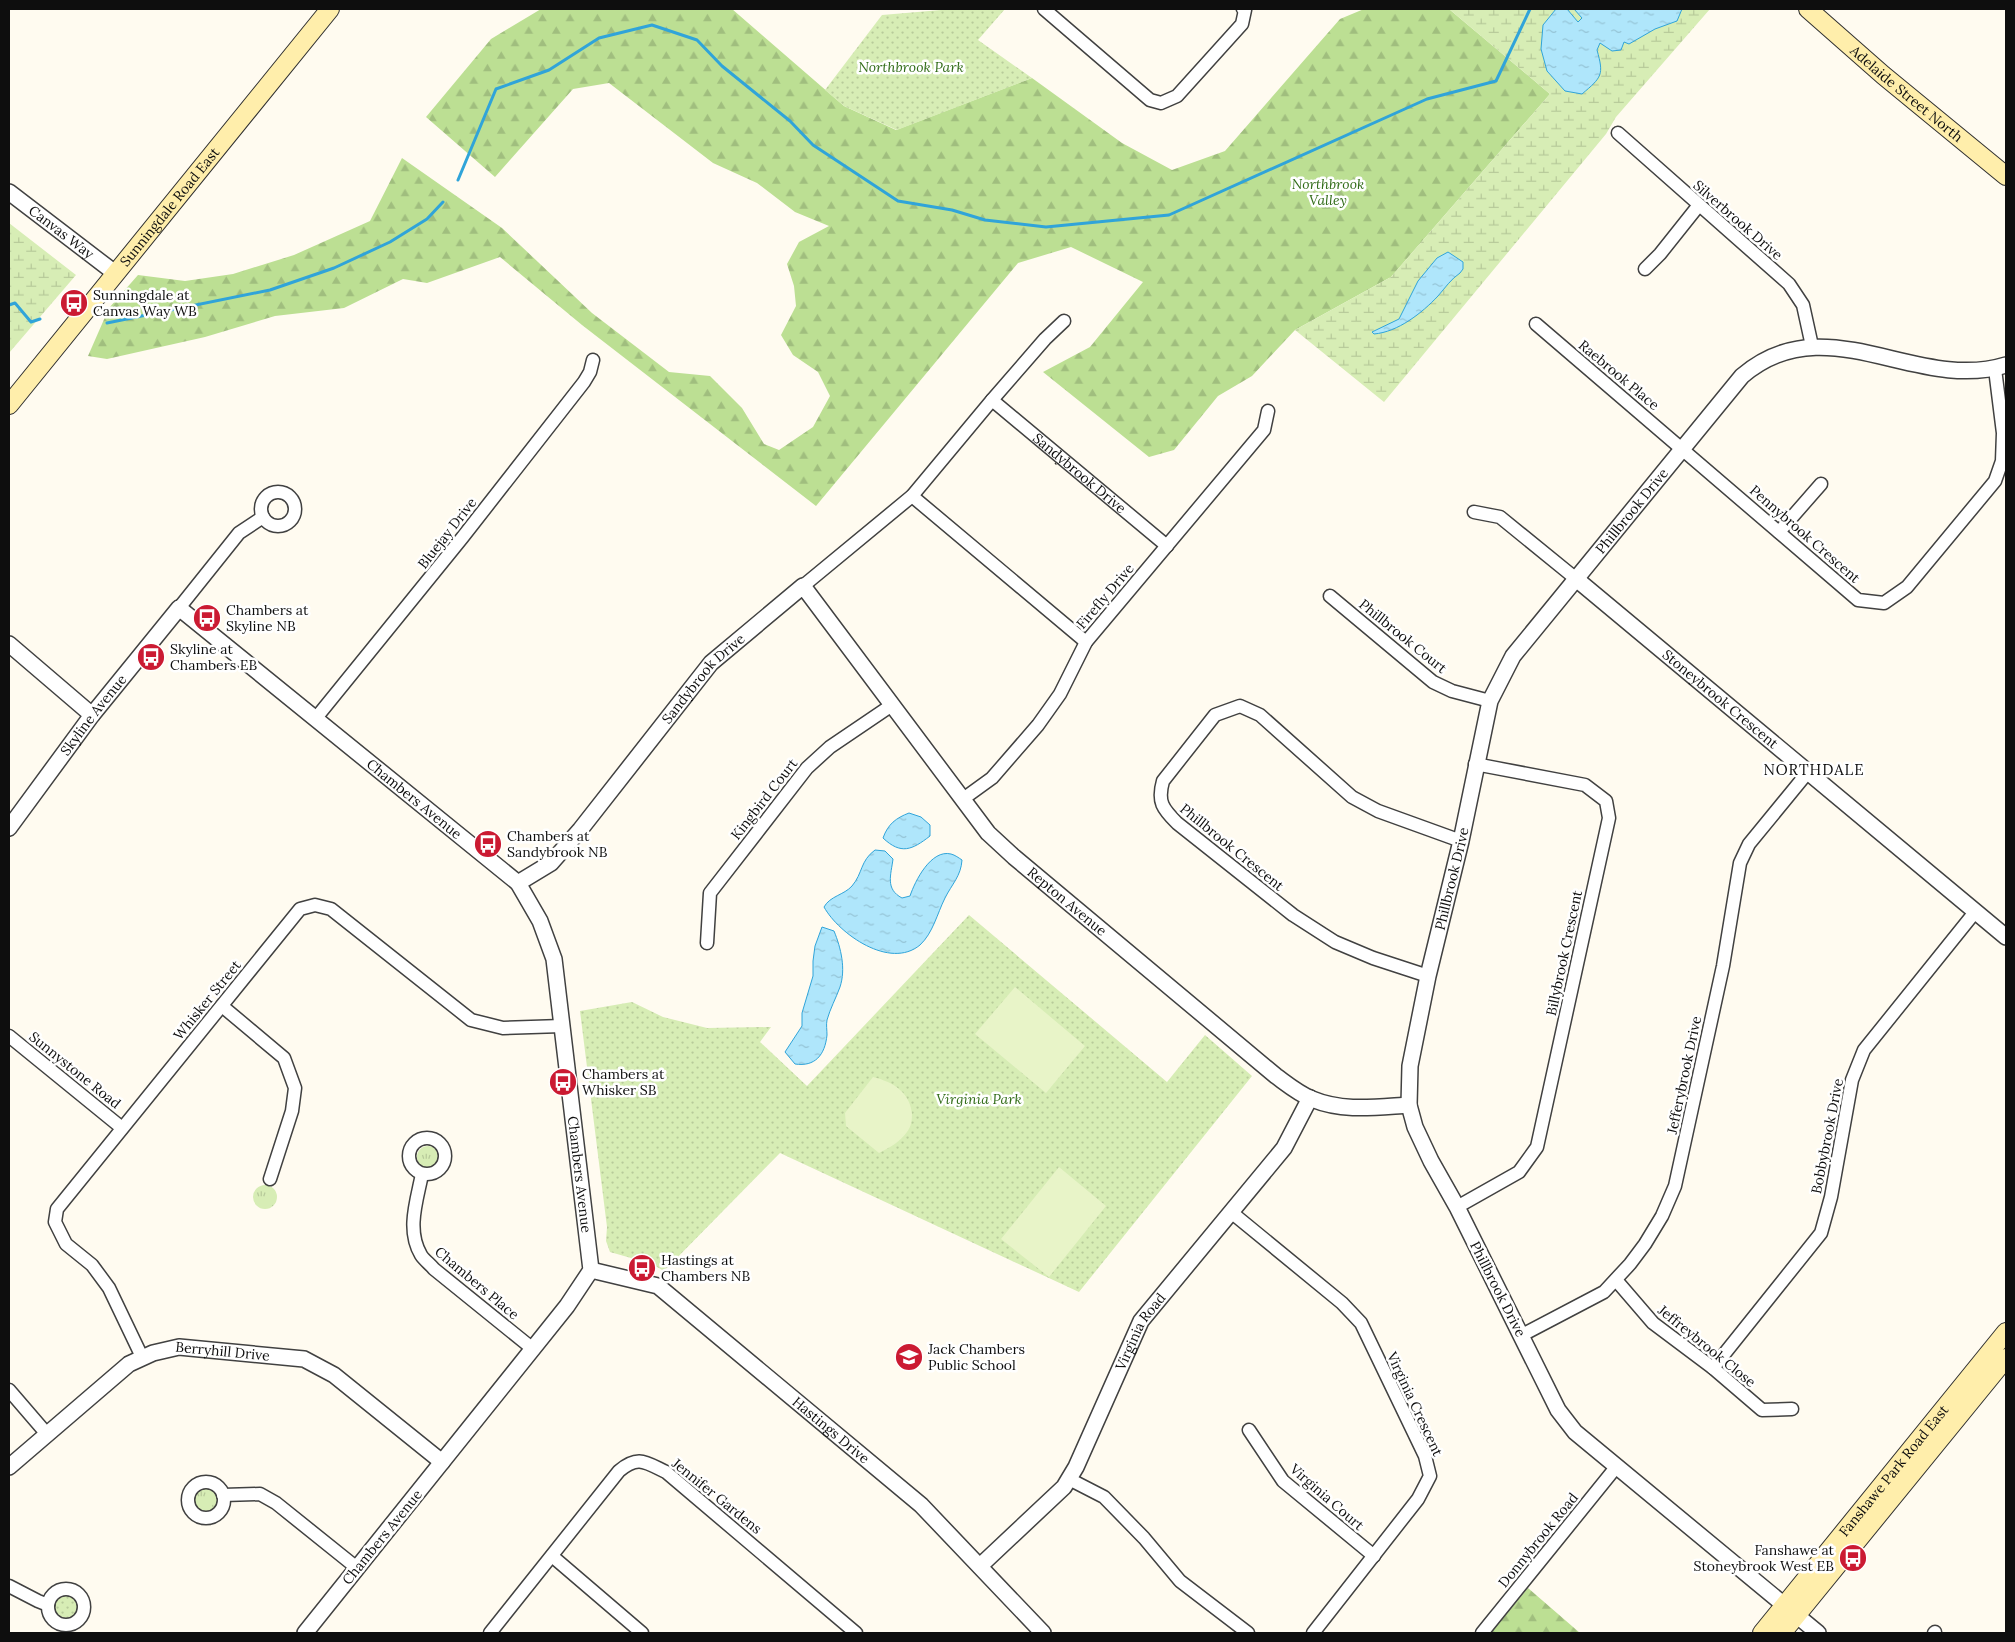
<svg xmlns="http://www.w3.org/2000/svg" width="2015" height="1642" font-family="Lora,serif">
<defs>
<pattern id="grass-tufts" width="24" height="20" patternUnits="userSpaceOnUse" patternTransform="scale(1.25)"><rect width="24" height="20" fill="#d7edb5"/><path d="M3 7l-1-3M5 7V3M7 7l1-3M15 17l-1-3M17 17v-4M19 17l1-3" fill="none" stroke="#b7ca9a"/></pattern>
<pattern id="forest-firs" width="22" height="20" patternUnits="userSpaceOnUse" patternTransform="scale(1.25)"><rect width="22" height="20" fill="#bcdf93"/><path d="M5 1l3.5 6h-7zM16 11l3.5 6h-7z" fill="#a0be7e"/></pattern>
<pattern id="wetland-marsh" width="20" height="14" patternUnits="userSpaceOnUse" patternTransform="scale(1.25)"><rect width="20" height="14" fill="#d7edb5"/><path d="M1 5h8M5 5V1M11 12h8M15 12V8" fill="none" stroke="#b7ca9a"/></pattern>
<pattern id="park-dots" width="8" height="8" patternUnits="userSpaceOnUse" patternTransform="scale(1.25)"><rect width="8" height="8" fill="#d7edb5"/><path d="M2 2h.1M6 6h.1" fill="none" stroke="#b7ca9a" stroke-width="1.8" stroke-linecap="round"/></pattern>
<pattern id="water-ripples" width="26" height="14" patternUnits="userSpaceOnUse" patternTransform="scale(1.25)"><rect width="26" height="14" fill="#afe6fb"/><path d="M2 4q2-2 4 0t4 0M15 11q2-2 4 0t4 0" fill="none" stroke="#95c4d6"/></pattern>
</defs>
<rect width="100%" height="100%" fill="#fffbf0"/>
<!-- grass -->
<path fill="url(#grass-tufts)" d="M417 1157a11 11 0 1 1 22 0a11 11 0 1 1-22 0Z
M253 1197a12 12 0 1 1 24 0a12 12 0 1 1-24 0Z
M193 1500a12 12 0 1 1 24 0a12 12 0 1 1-24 0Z"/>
<!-- forest -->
<path fill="url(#forest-firs)" d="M541,9H732L844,106L896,130L1032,78L1122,143L1172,170L1225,151L1340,19L1364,9H1449L1550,94L1391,277L1295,330L1252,376L1218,396L1174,450L1149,457L1043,372L1090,347L1143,282L1071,247L1018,263L816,506L582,325L500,257L427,283L403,279L344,308L275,316L205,337L107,359L88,356L109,308L138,275L185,281L233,274L294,255L370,221L402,158L502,228L592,313L669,372L710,376L742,408L764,444L779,450L813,427L830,396L818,372L793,355L781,335L796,306L794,286L787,264L799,242L829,226L795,212L757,183L713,163L609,83L573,89L495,177L426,117L491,39Z
M1528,1588L1580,1633H1491Z"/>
<!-- wetland -->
<path fill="url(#wetland-marsh)" d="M1449,9H1710L1616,117L1606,134L1384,402L1295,330L1391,277L1550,94Z
M9,223L76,275L9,353Z"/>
<!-- park -->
<path fill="url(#park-dots)" d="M953,9H1005L978,40L1032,78L897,130L844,106L825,90L882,15Z
M969,915L1167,1082L1205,1035L1252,1076L1079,1292L780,1153L664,1271L652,1264L610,1252L606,1241L607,1227L580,1011L632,1002L663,1017L707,1028L771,1027L760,1042L807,1086Z
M54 1606a12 12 0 1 1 24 0a12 12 0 1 1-24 0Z"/>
<!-- pitch -->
<path fill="#e8f4c8" d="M1015,987L1085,1046L1046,1093L975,1034Z
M873,1077C893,1082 910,1092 912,1114C912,1121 911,1127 907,1132C900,1142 889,1148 879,1153L846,1126L845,1113Z
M1059,1167L1106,1206L1049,1277L1001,1239Z"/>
<!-- water -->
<path fill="url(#water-ripples)" stroke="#30a4d9" d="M1556,9H1567L1578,22L1582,18L1574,9H1682L1677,21L1655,29L1629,44L1624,42L1621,50L1612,51L1600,43L1597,50C1604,75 1602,77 1582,94L1565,91L1547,71L1541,49L1543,25Z
M1448,252L1463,262V269L1460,273C1451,279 1445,288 1438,296C1422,313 1398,332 1374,334L1372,332L1399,319L1418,281L1437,258Z
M909,813L921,817L930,825V836C912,850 901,855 883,838C888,824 896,818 909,813Z
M875,850L885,851L893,859C891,875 885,889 902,898L910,896C915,881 931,849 951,854C955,855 959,858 962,860C961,876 952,884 945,898C937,914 933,933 920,945C890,970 839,934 824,907C830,896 844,895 852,886C863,873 860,861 875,850Z
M822,927L834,931C841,948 846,969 840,987C836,998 830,1009 827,1020C826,1025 827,1030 827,1035C825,1055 815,1067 795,1064L785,1052L802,1026V1013L813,976V961L815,946Z"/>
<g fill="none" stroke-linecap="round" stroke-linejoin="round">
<!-- stream -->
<path stroke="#30a4d9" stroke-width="3" d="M458,180L496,89L549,70L599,38L652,25L697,40L722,66L790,121L813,145L898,201L952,210L985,220L1046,227L1169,215L1427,99L1496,81L1530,9
M9,305L15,303L31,322L40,319
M107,323L270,290L334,268L390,242L427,219L443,202"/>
<defs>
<g id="minor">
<path d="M1044,9L1150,100L1161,103L1177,96L1242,24L1245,10L1243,9"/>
<path d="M1618,133L1789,284L1803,305L1812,346"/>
<path d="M1645,269L1660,254L1699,205"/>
<path d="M1536,324L1858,600L1884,603L1907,587L1995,481L2002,461L2003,433L1995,369"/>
<path id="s1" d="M992,400L1167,546"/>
<circle cx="278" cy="509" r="17"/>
<path d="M912,496L1086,642"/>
<path d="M1474,512L1500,517L1575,578"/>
<path d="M1779,532L1821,484"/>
<path d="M803,586L912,496L992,400L1045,339L1064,321"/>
<path d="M1330,596L1433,682L1452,691L1490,701"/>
<path d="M179,608L239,533L263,517"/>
<path d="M316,718L462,538L584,382L590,372L593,360"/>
<path d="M963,799L992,778L1038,725L1060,694L1086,642L1264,430L1268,411"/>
<path d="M707,943L710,893L807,768L830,747L892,705"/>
<path d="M1428,976L1373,958L1335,942L1293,915L1177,823C1163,809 1157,802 1163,781L1215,715L1240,706L1260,715L1352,797L1378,811L1461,841"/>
<path d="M222,1006L284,1058L295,1088L292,1111L270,1179"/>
<path d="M9,1036L122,1128"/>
<circle cx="427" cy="1156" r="18"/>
<path d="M422,1174C417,1200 406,1230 421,1255C424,1260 430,1264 434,1269L533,1349"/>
<path d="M1457,1207L1519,1172L1537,1147L1609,818L1606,801L1585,785L1475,764"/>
<path d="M1231,1212L1342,1303L1361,1323L1425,1456L1430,1476L1418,1499L1313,1633"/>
<path d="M1616,1280L1653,1323L1713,1368L1762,1410L1792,1409"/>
<path d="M1522,1335L1604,1292L1630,1264L1645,1244L1662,1216L1675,1186L1723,966L1740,863L1749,844L1808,772"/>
<path d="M142,1357L109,1288L92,1265L66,1244L55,1222L57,1209L300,909L315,905L331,909L471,1020L503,1028L562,1026"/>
<path d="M1713,1368L1821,1233L1831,1197L1852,1080L1864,1050L1975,912"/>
<path d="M9,1390L46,1433"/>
<path d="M1249,1430L1283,1481L1374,1556"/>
<path d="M1069,1479L1104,1497L1144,1538L1180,1581L1248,1633"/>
<circle cx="206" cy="1500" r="18"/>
<path d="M223,1495L260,1494L276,1503L357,1568"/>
<path d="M552,1556L642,1633"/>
<path d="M9,1586L38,1601L48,1605"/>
<circle cx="66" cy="1607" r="18"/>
<path d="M490,1633L619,1471C638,1455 645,1462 666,1472L856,1633"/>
<path d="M1482,1633L1617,1466"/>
<path d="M1934,1633L1935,1632"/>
</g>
<g id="tertiary">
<path id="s2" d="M9,192L115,273"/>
<path id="s3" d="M1575,578L2006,937"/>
<path d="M9,644L92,715"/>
<path id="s4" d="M9,828L92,715L179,608L518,883L540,921L554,959L591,1270L567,1306L305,1633"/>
<path id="s5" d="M518,883L551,863L580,830L711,663L803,586L988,833L1014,857L1276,1076C1287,1084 1299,1094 1312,1099C1343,1112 1376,1107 1409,1105"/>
<path id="s6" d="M591,1270L658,1286L921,1505L1043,1633"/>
<path id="s7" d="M9,1467L129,1364L153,1353L179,1347L304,1359L334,1375L442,1462"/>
<path id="s8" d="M980,1566L1064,1487L1076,1467L1141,1321L1284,1148L1310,1098"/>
<path id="s9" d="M1818,1633L1575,1432L1558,1410L1457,1207L1431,1161L1415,1127L1409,1105L1410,1066L1428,976L1461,841L1490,701L1513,656L1742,376C1826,304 1915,393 2006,365"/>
</g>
<g id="secondary">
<path id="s10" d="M1808,9L1883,75L2006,176"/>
<path id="s11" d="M9,405L330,9"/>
<path id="s12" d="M1762,1633L2006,1332"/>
<path d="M1782,1633L2006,1358"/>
</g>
</defs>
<!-- minor casing -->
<use href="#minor" stroke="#414141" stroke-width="15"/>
<!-- tertiary casing -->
<use href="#tertiary" stroke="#414141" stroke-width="18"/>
<!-- secondary casing -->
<use href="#secondary" stroke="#303030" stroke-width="20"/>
<!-- minor -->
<use href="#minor" stroke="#fff" stroke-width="12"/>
<!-- tertiary -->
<use href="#tertiary" stroke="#fff" stroke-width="15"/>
<!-- secondary -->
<use href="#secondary" stroke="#ffeeab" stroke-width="18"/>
</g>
<!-- icons -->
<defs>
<symbol id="bus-disc" viewBox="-11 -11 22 22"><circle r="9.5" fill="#cb1a32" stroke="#fff"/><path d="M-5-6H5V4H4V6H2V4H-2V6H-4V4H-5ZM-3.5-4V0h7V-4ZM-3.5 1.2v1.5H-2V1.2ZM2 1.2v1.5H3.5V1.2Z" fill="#fff"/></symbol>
<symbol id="school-disc" viewBox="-11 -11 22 22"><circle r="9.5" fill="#cb1a32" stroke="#fff"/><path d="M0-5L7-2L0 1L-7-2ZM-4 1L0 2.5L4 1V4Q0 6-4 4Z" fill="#fff"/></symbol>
</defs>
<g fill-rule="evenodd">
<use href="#bus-disc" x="58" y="287" width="32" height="32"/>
<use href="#bus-disc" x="191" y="602" width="32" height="32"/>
<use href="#bus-disc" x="135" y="641" width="32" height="32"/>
<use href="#bus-disc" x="472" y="828" width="32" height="32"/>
<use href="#bus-disc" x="547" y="1066" width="32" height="32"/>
<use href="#bus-disc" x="626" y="1252" width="32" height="32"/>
<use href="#school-disc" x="893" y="1341" width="32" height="32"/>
<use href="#bus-disc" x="1837" y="1542" width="32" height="32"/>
</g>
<g text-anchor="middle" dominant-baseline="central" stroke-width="5" stroke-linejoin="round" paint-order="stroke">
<!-- park labels -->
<g font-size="14" font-style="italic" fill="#316c18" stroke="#fff">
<text x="911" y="67">Northbrook Park</text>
<text x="1328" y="184">Northbrook<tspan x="1328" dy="16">Valley</tspan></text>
<text x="979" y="1099">Virginia Park</text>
</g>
<!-- street labels -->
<g font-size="14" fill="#0e0e0e" stroke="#fff">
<text stroke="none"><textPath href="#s10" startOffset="130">Adelaide Street North</textPath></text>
<text stroke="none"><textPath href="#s11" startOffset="255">Sunningdale Road East</textPath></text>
<text transform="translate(1738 220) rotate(41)">Silverbrook Drive</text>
<text stroke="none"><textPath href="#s2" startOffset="66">Canvas Way</textPath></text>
<text transform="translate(1619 375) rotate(40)">Raebrook Place</text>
<text stroke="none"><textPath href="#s1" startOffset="114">Sandybrook Drive</textPath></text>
<text stroke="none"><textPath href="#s9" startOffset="1334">Phillbrook Drive</textPath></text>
<text transform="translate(447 533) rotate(-52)">Bluejay Drive</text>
<text transform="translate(1805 534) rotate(41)">Pennybrook Crescent</text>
<text transform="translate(1105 596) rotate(-50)">Firefly Drive</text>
<text transform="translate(1403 636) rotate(39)">Phillbrook Court</text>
<text stroke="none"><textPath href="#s5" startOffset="278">Sandybrook Drive</textPath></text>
<text stroke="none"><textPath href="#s3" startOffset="189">Stoneybrook Crescent</textPath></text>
<text stroke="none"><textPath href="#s4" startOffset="141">Skyline Avenue</textPath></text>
<text stroke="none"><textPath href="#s4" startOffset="581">Chambers Avenue</textPath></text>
<text transform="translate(764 799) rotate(-52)">Kingbird Court</text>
<text transform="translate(1232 847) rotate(39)">Phillbrook Crescent</text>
<text stroke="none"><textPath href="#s9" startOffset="914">Phillbrook Drive</textPath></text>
<text stroke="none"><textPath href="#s5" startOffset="828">Repton Avenue</textPath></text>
<text transform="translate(1564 953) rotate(-78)">Billybrook Crescent</text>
<text transform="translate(207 1000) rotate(-51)">Whisker Street</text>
<text transform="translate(75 1070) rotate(39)">Sunnystone Road</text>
<text transform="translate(1684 1075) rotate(-78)">Jefferybrook Drive</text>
<text transform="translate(1827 1136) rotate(-79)">Bobbybrook Drive</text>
<text stroke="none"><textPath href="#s4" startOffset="1016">Chambers Avenue</textPath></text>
<text transform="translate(477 1283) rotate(40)">Chambers Place</text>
<text transform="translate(1498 1289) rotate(63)">Phillbrook Drive</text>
<text stroke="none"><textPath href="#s8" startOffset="289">Virginia Road</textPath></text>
<text transform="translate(1707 1346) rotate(39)">Jeffreybrook Close</text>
<text stroke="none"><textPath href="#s7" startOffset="255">Berryhill Drive</textPath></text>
<text transform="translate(1415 1404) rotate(65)">Virginia Crescent</text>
<text stroke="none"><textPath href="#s6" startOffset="294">Hastings Drive</textPath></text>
<text stroke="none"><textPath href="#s12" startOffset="209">Fanshawe Park Road East</textPath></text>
<text transform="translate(717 1496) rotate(39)">Jennifer Gardens</text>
<text transform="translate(1327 1497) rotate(41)">Virginia Court</text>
<text transform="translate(382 1537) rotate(-51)">Chambers Avenue</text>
<text transform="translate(1538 1540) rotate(-51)">Donnybrook Road</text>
</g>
<!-- poi labels -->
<g font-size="14" fill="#0e0e0e" stroke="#fff" text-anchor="start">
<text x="93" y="295">Sunningdale at<tspan x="93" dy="16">Canvas Way WB</tspan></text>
<text x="226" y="610">Chambers at<tspan x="226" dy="16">Skyline NB</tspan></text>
<text x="170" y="649">Skyline at<tspan x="170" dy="16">Chambers EB</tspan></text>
<text x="507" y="836">Chambers at<tspan x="507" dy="16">Sandybrook NB</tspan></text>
<text x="582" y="1074">Chambers at<tspan x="582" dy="16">Whisker SB</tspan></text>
<text x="661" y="1260">Hastings at<tspan x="661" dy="16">Chambers NB</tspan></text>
<text x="928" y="1349">Jack Chambers<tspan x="928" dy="16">Public School</tspan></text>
<text x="1834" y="1550" text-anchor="end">Fanshawe at<tspan x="1834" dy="16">Stoneybrook West EB</tspan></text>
</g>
<!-- neighbourhood labels -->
<g font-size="15" letter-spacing="1" fill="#0e0e0e" stroke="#fff">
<text x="1814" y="769">NORTHDALE</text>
</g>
</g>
<!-- border -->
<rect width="2015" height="1642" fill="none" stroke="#0e0e0e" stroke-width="20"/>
</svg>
